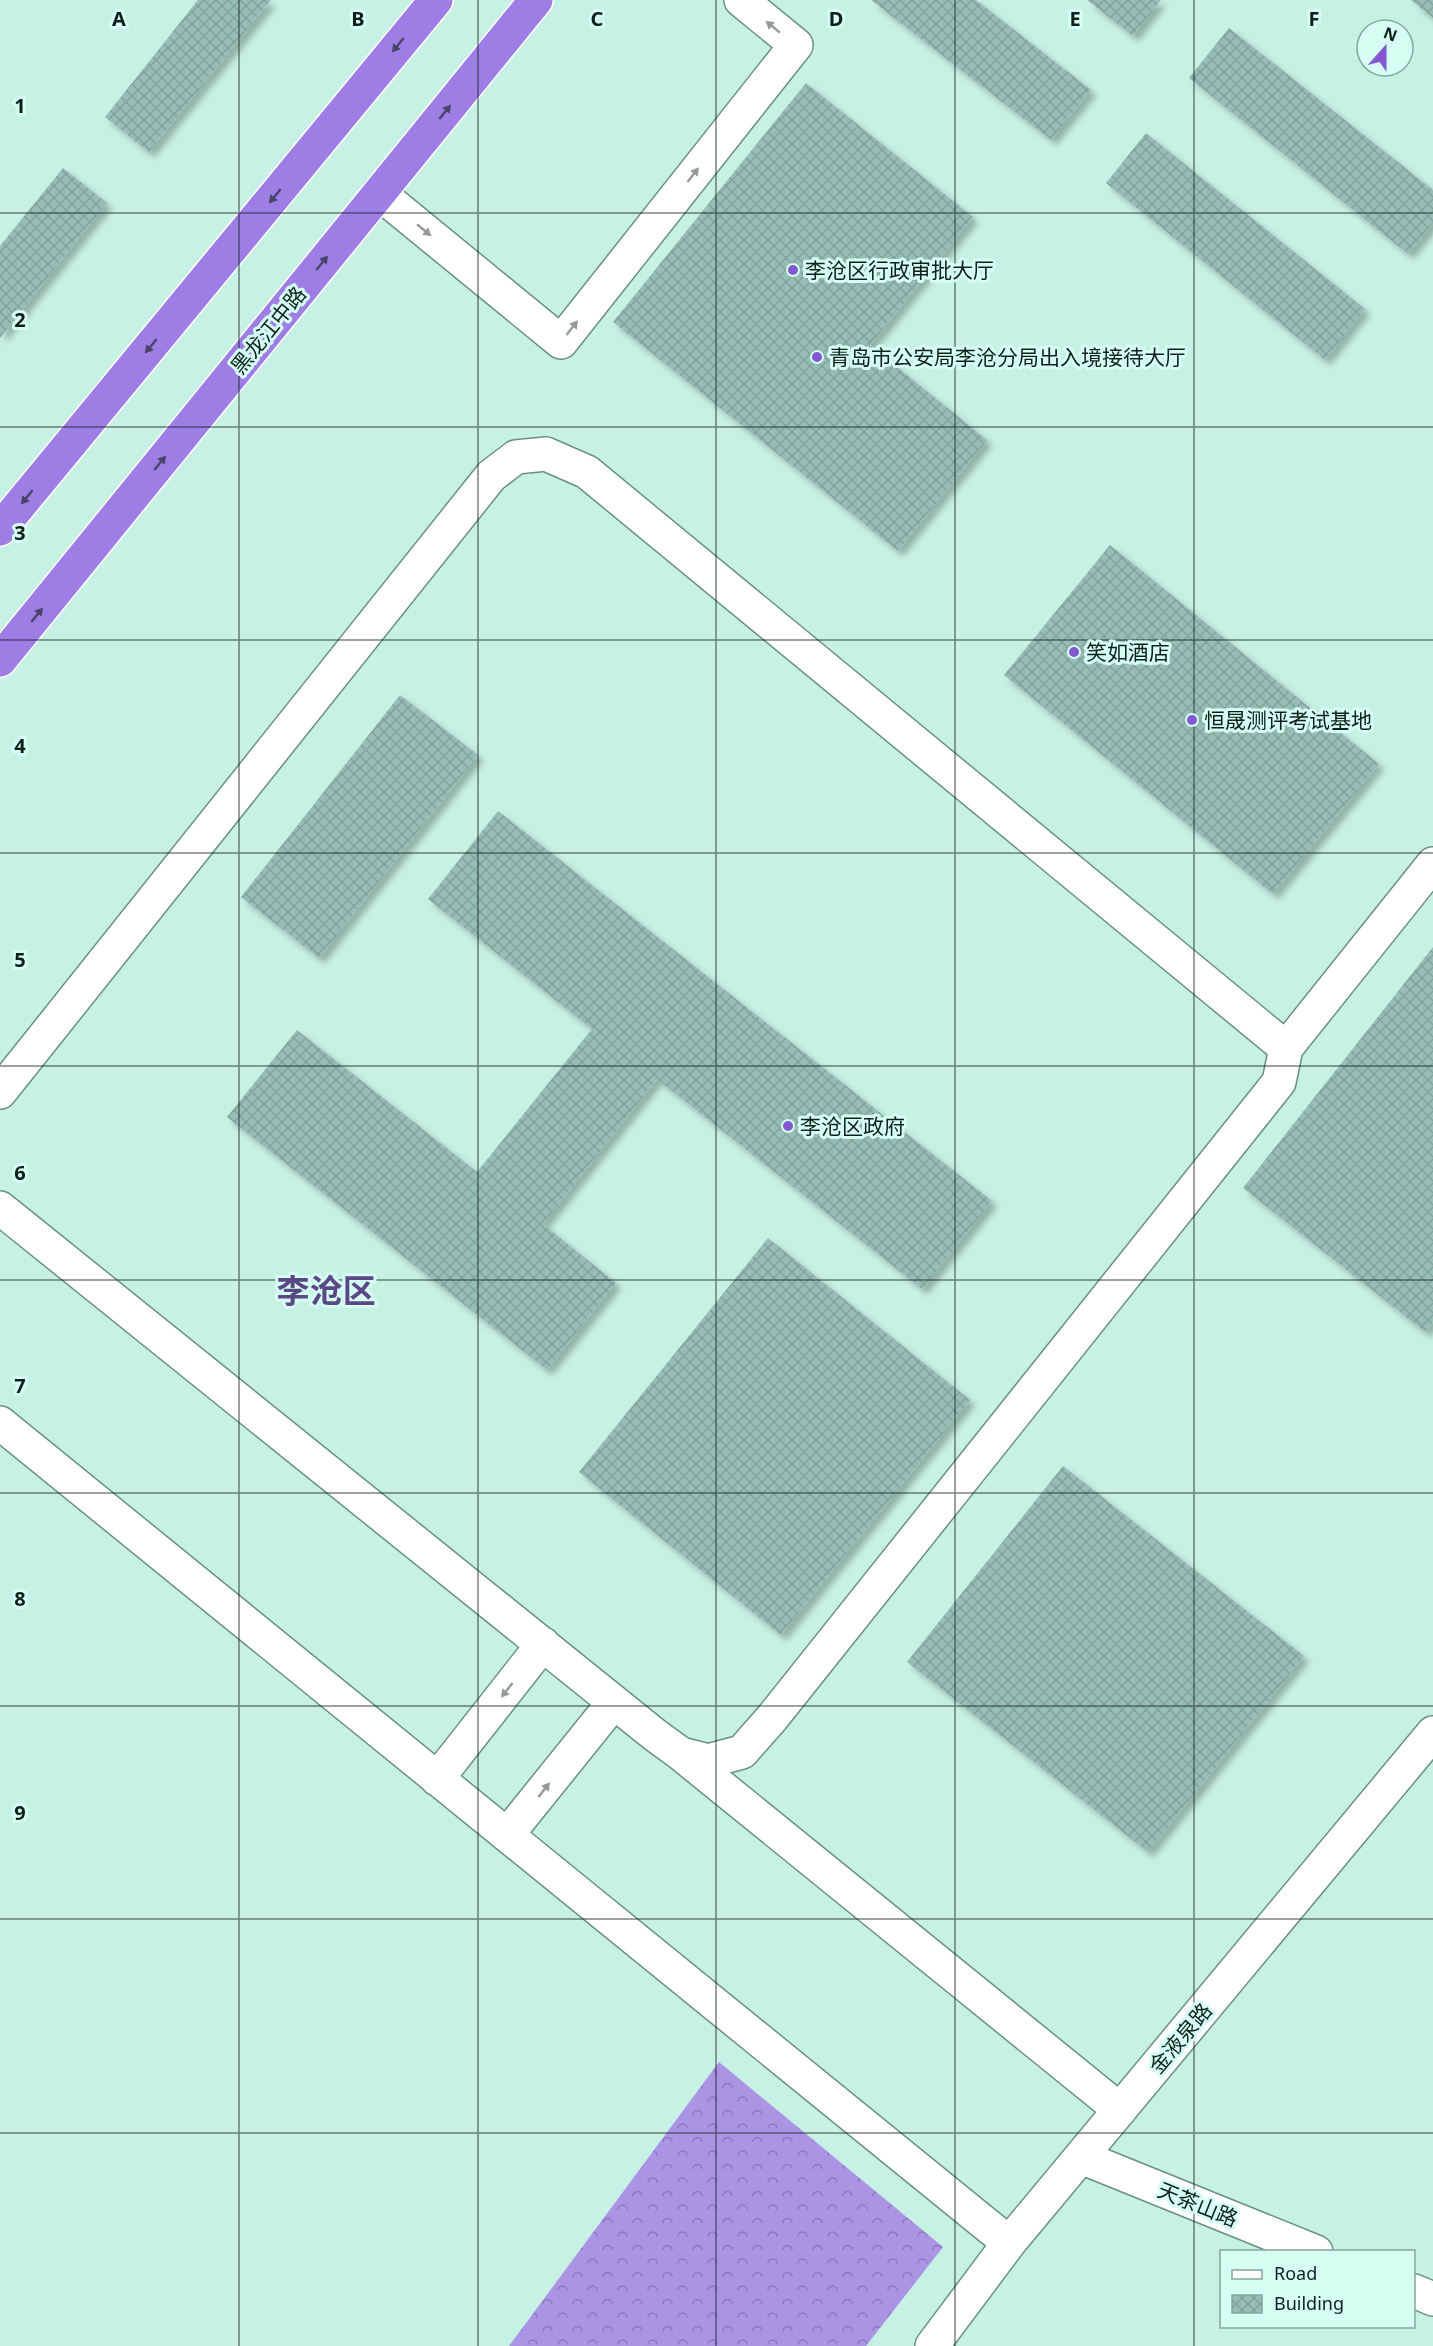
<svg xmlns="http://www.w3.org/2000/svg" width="1433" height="2346" font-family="'Noto Sans','Noto Sans SC',sans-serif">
<defs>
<pattern id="forest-crowns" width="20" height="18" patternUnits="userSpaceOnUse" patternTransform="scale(1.5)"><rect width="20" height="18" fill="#ac94e5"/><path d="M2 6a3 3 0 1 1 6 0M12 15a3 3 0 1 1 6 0" fill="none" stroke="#8a78b9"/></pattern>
<pattern id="building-cross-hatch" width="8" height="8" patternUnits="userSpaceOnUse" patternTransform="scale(1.5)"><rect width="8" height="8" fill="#97beb4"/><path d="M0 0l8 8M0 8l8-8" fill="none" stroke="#81a39a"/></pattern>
<filter id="shadow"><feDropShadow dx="5.5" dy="5.5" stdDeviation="3" flood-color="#0004"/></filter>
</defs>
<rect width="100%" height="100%" fill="#c8f1e6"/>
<!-- forest -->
<path fill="url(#forest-crowns)" d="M719,2062L943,2247L866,2346H509Z"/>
<!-- building -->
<path fill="url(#building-cross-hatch)" filter="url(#shadow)" d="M198,0H271L149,152L105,117Z
M871,0H976L1091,90L1051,140Z
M1087,0H1161L1133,36Z
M1411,0H1433V18Z
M1229,28L1433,190V223L1408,254L1189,78Z
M806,83L973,217L870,345L987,440L898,551L613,322Z
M1146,133L1365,309L1325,360L1106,183Z
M63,168L107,203L0,338V246Z
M1110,545L1379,764L1273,894L1004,675Z
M400,695L478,755L319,958L241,897Z
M498,811L992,1201L922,1289L657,1079L543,1224L616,1283L547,1370L227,1117L297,1030L477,1172L592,1029L428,899Z
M1433,947V1322L1425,1332L1243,1188Z
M768,1238L970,1400L781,1635L579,1472Z
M1063,1466L1304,1656L1148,1852L907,1662Z"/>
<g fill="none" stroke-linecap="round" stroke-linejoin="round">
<defs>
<path id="minor" d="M379,193L561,342L796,45L741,0
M0,1092L491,476L516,457L546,454L587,472L1286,1048
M0,1208L655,1735L681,1754L708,1761L742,1752L772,1718L1279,1082L1286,1048L1433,864
M0,1423L1009,2243
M681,1754L1120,2110
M437,1779L543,1644
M507,1835L614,1702
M1081,2157L1316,2252
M1414,2291L1433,2299
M932,2346L1009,2243L1433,1733"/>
<path id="highway" d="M0,529L436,0
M0,660L536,0"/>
</defs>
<!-- minor casing -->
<use href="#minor" stroke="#6a9086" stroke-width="36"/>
<!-- highway casing -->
<use href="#highway" stroke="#fff" stroke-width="36"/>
<!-- minor -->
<use href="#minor" stroke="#fff" stroke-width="33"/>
<!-- highway -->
<use href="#highway" stroke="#9e7de4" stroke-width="33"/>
</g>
<!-- one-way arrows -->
<defs><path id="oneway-solid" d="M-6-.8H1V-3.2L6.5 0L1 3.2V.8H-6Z" transform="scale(1.5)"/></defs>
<g fill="#939a98">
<use href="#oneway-solid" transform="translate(773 27) rotate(-141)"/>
<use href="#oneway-solid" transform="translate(693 175) rotate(-52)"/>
<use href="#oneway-solid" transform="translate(424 230) rotate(39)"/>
<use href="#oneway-solid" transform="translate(572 328) rotate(-52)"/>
<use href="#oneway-solid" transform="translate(507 1690) rotate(128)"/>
<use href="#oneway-solid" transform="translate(544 1790) rotate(-52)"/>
</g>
<g fill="#48456b">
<use href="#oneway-solid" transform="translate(398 45) rotate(129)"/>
<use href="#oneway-solid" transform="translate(445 112) rotate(-51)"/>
<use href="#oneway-solid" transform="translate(275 196) rotate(129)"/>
<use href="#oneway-solid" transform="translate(322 263) rotate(-51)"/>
<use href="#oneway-solid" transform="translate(151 346) rotate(129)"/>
<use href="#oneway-solid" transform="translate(160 463) rotate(-51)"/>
<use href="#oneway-solid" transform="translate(27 497) rotate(129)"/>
<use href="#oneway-solid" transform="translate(37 615) rotate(-51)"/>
</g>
<!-- grid -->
<path fill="none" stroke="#0f1f1b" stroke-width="1.5" stroke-opacity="0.55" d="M239,0V2346M478,0V2346M716,0V2346M955,0V2346M1194,0V2346M0,213H1433M0,427H1433M0,640H1433M0,853H1433M0,1066H1433M0,1280H1433M0,1493H1433M0,1706H1433M0,1919H1433M0,2133H1433"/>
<!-- markers -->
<g fill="#8358d1" stroke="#d5fff3" stroke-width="2">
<circle cx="793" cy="270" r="6"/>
<circle cx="817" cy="357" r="6"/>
<circle cx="1074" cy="652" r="6"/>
<circle cx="1192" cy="720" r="6"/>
<circle cx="788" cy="1126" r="6"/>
</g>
<g text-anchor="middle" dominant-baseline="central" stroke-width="6" stroke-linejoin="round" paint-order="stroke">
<!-- poi labels -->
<g font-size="21" fill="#0f1f1b" stroke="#d5fff3" text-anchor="start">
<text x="805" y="270">李沧区行政审批大厅</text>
<text x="829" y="357">青岛市公安局李沧分局出入境接待大厅</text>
<text x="1086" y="652">笑如酒店</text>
<text x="1204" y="720">恒晟测评考试基地</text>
<text x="800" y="1126">李沧区政府</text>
</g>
<!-- street labels -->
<g font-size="21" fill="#0f1f1b" stroke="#d5fff3">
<text transform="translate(268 330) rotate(-51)">黑龙江中路</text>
<text transform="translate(1180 2038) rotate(-50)">金液泉路</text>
<text transform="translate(1198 2204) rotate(22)">天茶山路</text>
</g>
<!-- town labels -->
<g font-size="33" font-weight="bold" fill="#5b4785" stroke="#d5fff3">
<text x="326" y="1290">李沧区</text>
</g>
</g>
<g font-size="20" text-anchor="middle" font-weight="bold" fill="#0f1f1b" stroke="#d5fff3" stroke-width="6" stroke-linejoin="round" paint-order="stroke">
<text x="119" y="26">A</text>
<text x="358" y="26">B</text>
<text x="597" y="26">C</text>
<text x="836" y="26">D</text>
<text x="1075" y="26">E</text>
<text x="1314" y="26">F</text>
<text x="20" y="113">1</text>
<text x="20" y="327">2</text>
<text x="20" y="540">3</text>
<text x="20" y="753">4</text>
<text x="20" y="967">5</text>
<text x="20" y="1180">6</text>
<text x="20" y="1393">7</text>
<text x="20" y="1606">8</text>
<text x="20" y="1820">9</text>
</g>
<!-- legend -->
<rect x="1220" y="2250" width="195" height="78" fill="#d5fff3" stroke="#86a59d" stroke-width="1.5"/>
<rect x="1232" y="2270" width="30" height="9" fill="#ffffff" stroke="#86a59d" stroke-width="1.5"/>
<text x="1274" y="2280" font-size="18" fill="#0f1f1b">Road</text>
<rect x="1232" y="2295" width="30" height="18" fill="url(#building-cross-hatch)" stroke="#86a59d" stroke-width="1.5"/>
<text x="1274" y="2310" font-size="18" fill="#0f1f1b">Building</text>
<!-- north arrow -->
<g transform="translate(1385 48) rotate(21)"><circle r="28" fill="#d5fff3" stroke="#86a59d" stroke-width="1.5"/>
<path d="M0-4.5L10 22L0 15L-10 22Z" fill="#8358d1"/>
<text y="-9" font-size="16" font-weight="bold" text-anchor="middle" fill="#0f1f1b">N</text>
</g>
</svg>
